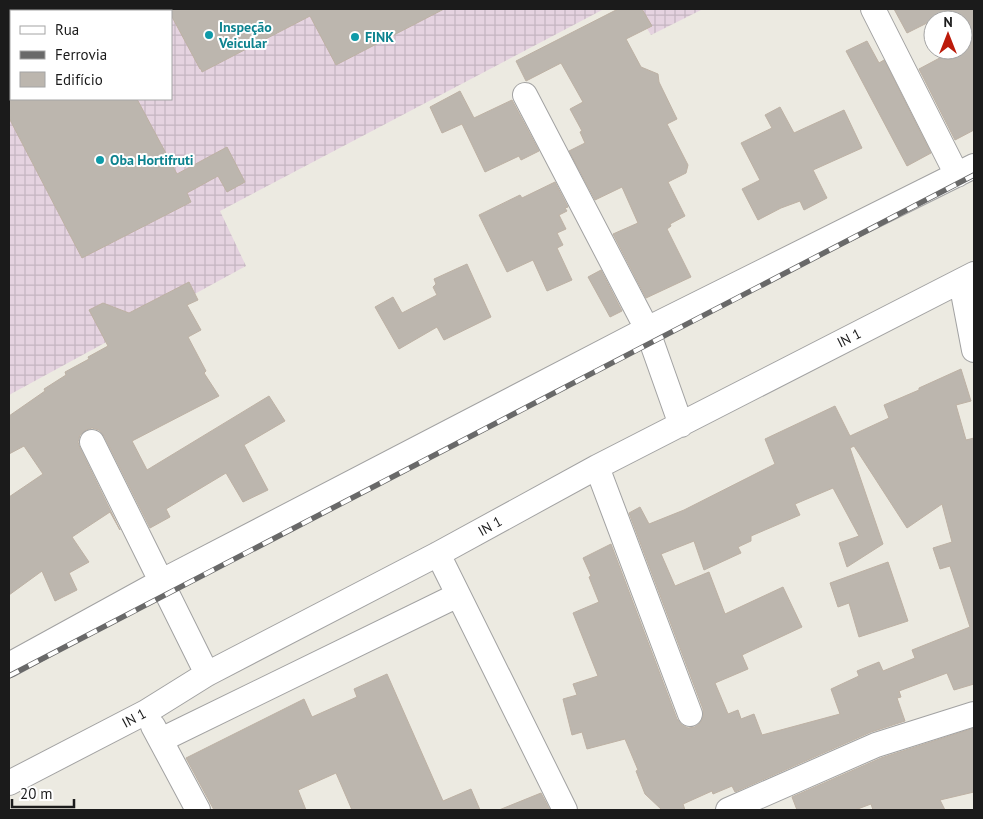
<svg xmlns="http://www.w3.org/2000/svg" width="983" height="819" font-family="'PT Sans',sans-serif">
<defs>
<pattern id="industrial-grid" width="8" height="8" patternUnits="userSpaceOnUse" patternTransform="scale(1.25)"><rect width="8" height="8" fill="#e5d3e0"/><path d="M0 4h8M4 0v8" fill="none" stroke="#c4b5c0"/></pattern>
</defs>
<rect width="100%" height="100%" fill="#eceae1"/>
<!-- industrial -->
<path fill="url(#industrial-grid)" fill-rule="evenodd" d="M9,9H604L220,211L246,266L9,395ZM11,11H171V99H11Z
M635,9H703L651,35Z"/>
<!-- building -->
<path fill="#bcb6ae" stroke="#bdb1a4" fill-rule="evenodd" d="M168,9H444L336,65L310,16L202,72L201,69H200L171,15V11Z
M618,9H642L652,26L626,39L641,67L658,74L659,82L677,119L667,124L688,165L686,173L668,182L685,216L670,224L671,226L667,229L691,277L646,298L613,234L638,223L622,187L595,200L569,151L585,143L580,132L582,131L570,109L583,102L561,63L526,81L516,61Z
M894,9H974V130L955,140L919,69L949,53L947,50H963V20H933L907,33Z
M867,41L879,63L884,60L931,153L907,166L846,51Z
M460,91L474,118L512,100L539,151L521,160L519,156L485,172L462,124L442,133L430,107Z
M9,99H137L177,174L227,147L245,182L227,192L218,176L187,193L191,202L82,258L9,118Z
M780,107L794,133L844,110L862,148L813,170L827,198L804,210L800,201L781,208L758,220L742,189L760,180L741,143L772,128L765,115Z
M555,182L568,207L565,208L567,211L559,215L566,229L557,233L563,245L557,248L572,280L547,291L533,260L507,272L479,215L520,195L522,198Z
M467,264L491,317L444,340L437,327L399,349L375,307L393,297L402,313L437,295L433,287L436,284L434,279Z
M601,270L622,311L610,317L588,277Z
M189,282L198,300L187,305L201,330L188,337L206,371L204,373L219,396L132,441L147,470L269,396L285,421L244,445L268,490L243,502L226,473L166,509L170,517L150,528L104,436L99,430L92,428L86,430L80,435L78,442L80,448L120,530L110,512L72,537L89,562L69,573L77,590L55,601L42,571L9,595V497L43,474L24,446L9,454V416L45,391L44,389L66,375L65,372L89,359L88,357L108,346L89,310L103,303L129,313Z
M961,369L971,401L956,405L966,440L974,438V684L954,690L947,673L899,691L901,697L897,698L905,721L871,732L735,792L732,786L713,794L712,791L683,804L685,810H662L645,794L636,771L638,770L625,739L587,749L582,732L572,735L563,699L577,695L573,684L598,676L573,613L599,602L589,577L591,576L583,558L611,544L677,719L682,725L688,728L695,727L700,723L703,717V709L629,513L640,507L649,524L684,510L775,464L765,439L835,406L850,436L889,418L884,405L919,390V388ZM854,446L907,528L942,504L952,542L933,548L940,569L950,566L970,627L912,650L915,658L883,671L879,662L857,671L859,676L831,689L840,714L762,735L754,714L741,719L738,710L728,714L715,683L748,669L742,655L802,627L783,587L725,614L709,572L675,586L661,554L694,541L704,570L741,553L738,547L751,541V536L800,515L795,504L833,488L859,536L839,543L847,567L883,544L850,448Z
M888,562L908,621L859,637L849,603L838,607L830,583Z
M387,674L443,801L471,789L480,810H352L336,773L298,790L306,810H214L186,758L304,699L312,717L357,697L354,689Z
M974,728V792L940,800L945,810H873L871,804L855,810H797L792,797L881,758Z
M541,793L550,810H499Z"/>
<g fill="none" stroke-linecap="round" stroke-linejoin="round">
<defs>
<path id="minor" d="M873,9L957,175
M525,95L647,329L681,425
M961,282L974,350
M92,442L207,674
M597,467L690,714
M438,554L565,810
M9,665L162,581L647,329L974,166
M153,726L198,810
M161,740L458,595
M9,783L146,712L207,674L438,554L597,467L974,274
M728,810L876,745L974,714"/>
</defs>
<!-- minor casing -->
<use href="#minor" stroke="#a2a2a2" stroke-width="26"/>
<!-- minor -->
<use href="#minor" stroke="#fff" stroke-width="24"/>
<defs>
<path id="rail" d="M9,676L974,175"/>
</defs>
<!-- rail casing -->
<use href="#rail" stroke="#696969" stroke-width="5.5"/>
<!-- rail -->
<use href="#rail" stroke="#fff" stroke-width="4" stroke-dasharray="11" stroke-linecap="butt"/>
</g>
<!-- markers -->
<g fill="#0f9aa8" stroke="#fff" stroke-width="2">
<circle cx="209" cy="35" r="5"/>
<circle cx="355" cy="37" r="5"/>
<circle cx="100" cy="160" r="5"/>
</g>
<g text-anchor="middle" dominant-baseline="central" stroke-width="4" stroke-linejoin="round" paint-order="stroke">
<!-- culture labels -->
<g font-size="14" font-weight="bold" fill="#0d838f" stroke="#fff" text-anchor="start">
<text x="219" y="27">Inspeção<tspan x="219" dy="16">Veicular</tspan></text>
<text x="365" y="37">FINK</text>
<text x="110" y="160">Oba Hortifruti</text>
</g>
<!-- street labels -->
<g font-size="14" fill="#1b1b1b" stroke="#fff">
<text transform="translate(849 338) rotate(-27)">IN 1</text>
<text transform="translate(490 526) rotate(-29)">IN 1</text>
<text transform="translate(134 718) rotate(-28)">IN 1</text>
</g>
</g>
<!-- border -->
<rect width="983" height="819" fill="none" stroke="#1b1b1b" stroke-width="20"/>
<!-- legend -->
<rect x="10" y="10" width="162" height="90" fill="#ffffff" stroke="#a4a4a4"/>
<rect x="20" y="26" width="25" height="8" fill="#ffffff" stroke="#a4a4a4"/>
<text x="55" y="35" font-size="15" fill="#1b1b1b">Rua</text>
<rect x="20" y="51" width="25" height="8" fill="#696969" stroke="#a4a4a4"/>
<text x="55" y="60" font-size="15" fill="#1b1b1b">Ferrovia</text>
<rect x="20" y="72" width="25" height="15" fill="#bcb6ae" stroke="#a4a4a4"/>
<text x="55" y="85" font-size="15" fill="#1b1b1b">Edifício</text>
<!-- north arrow -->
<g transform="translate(948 35)"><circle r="24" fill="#ffffff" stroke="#a4a4a4"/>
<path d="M0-4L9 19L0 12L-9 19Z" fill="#bc1a0a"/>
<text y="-8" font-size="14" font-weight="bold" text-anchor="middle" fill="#1b1b1b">N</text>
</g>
<!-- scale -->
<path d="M12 799v8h62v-8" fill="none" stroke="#1b1b1b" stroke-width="2.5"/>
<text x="20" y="799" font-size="15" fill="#1b1b1b" stroke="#ffffff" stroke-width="4" paint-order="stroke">20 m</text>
</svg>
